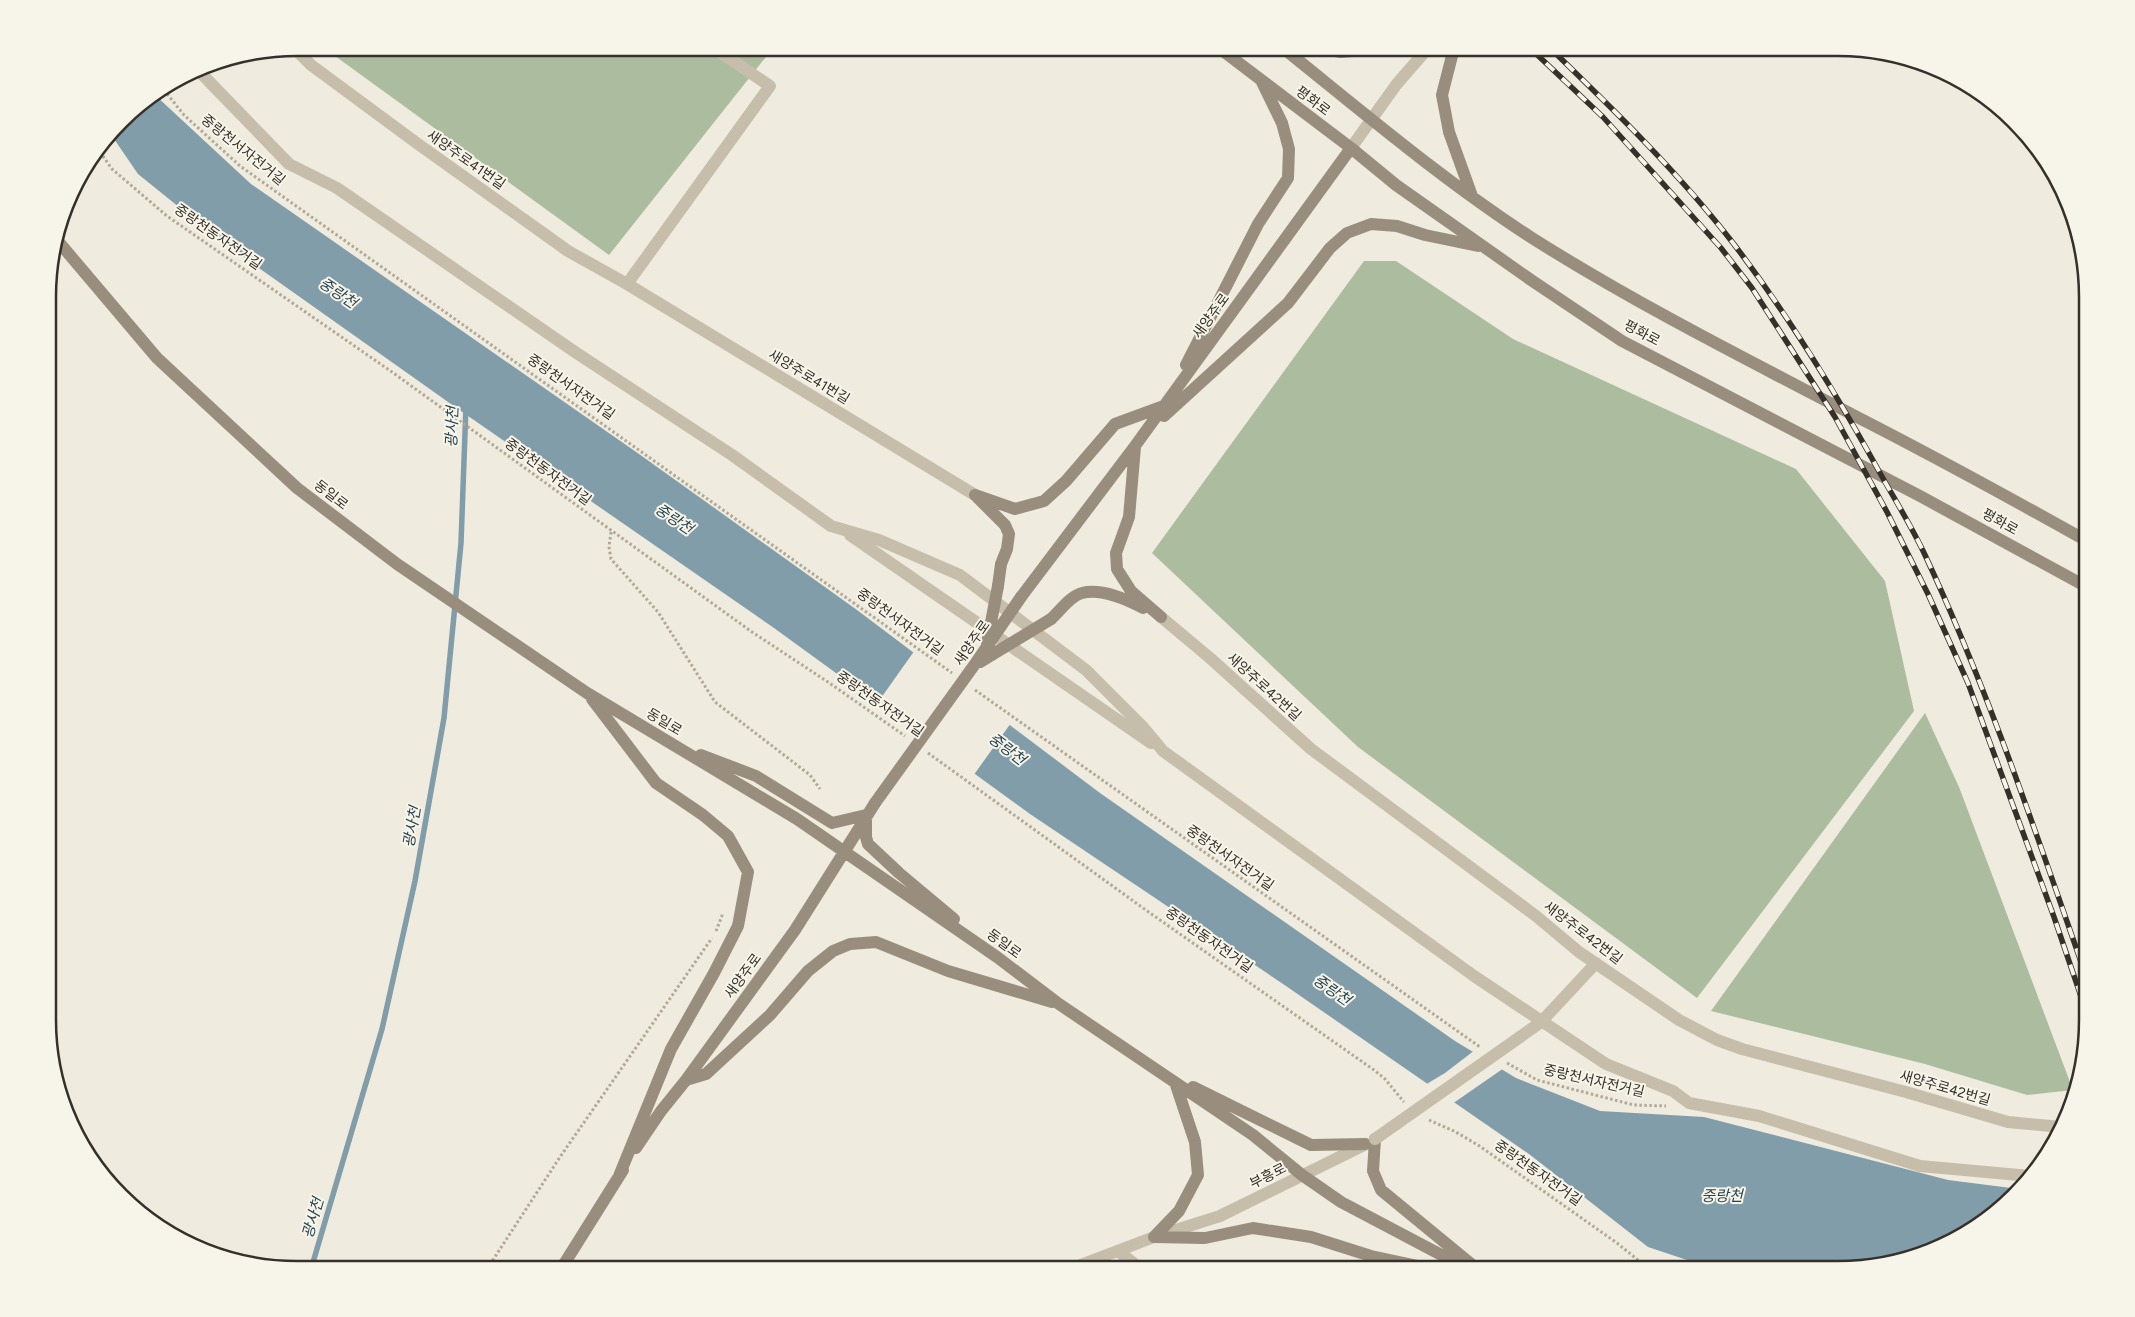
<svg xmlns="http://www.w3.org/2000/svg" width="2135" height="1317" font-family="Figtree,'Noto Sans KR',sans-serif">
<rect width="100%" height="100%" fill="#efebde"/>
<!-- green -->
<path fill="#acbc9f" d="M324,48H773L609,255Z
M1364,261H1396L1513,339L1796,469L1885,581L1914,711L1697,998L1358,747L1152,553Z
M2087,323V458L2085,457L2079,325Z
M1925,713L1959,787L2073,1090L2027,1095L1925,1064L1711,1011Z"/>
<!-- water -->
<path fill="#809da9" d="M155,95L251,184L639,454L857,610L1100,793L1455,1041L1516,1078L1600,1111L1704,1117L1948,1180L2019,1189L2003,1207L1962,1236L1903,1261L1854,1269H1714L1648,1247L1529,1154L1286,986L1030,814L774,628L458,409L221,241L138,174L112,136L132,110Z"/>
<!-- pier -->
<path fill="#efebde" d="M915,650L1011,723L973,776L876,705Z
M1475,1050L1504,1068L1452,1104L1425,1085L1445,1073Z"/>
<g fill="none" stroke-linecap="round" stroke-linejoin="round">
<!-- stream -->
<path stroke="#809da9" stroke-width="5.5" d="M311,1269L382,1029L415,881L444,718L461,543L466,406"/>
<!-- path -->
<path stroke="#b1a895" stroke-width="3" stroke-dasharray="2.5 2.5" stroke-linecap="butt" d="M164,90L184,115L240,166L952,673
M100,152L112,169L167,216L392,372L752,632L828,682L905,736
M611,532L609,547L611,559L658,612L715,702L810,775L820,789
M975,690L1480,1047
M928,753L1150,913L1374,1070L1385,1079L1404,1102
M716,931L723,913
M1507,1063L1537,1080L1634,1105L1666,1106
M1429,1120L1454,1131L1478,1145L1617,1243L1649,1269
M487,1269L560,1157L712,938"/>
<!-- street -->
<path stroke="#c6beab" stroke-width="12" d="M294,48L311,65L418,144L568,251L627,284L975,495
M197,69L289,164L337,188L575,352L732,455L831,526L879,540L960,575L1086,670L1143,727L1163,751L1474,976L1606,1064L1673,1091L1689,1103L1759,1116L1920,1166L2030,1176
M1351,148L1396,85L1428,48
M627,284L770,86L714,48
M850,535L1151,743
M1161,617L1210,658L1311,749L1536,916L1579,952L1679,1020L1717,1040L1742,1049L1906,1092L2008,1122L2061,1127
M1520,1037L1541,1022L1596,963
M1118,1251L1141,1269
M1070,1269L1154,1237L1220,1216L1366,1144"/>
<!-- secondary -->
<path stroke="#998e7d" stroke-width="12" d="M1219,48L1351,148L1396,185L1531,280L1622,341L1920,496L2087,587
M1283,48C1364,113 1444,181 1532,238C1638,305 1750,361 1861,419C1937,458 2012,499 2087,541
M1320,48L1341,52L1388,48
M1454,48L1442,95L1449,132L1472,196
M57,240L157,358L297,488L397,564L587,693L797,819L997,957L1059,1004L1253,1135L1302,1175L1341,1202L1468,1269
M1186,365L1258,224L1288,178L1289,149L1282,123L1262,82
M1164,416L1288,303L1330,248L1347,233L1371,224L1397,226L1425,235L1478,246
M1135,447L1129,517L1116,553L1117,569L1131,591L1161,617
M975,495L1015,509L1044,501L1066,481L1115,424L1164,406
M977,497L1005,525L1009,534L1007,549L1001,564L998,586
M1021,597L1135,446L1351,148
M1051,619C1060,611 1070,596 1082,593C1102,588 1126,599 1143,608
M592,699L656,783L703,815L728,836L748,872L738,926L714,973L671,1049L619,1176
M701,755L756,776L832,823L866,815V837L868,844L899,873L954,919
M686,1080L706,1074L770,1015L808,971L833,951L850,944L876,942L948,971L1052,1002
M1193,1087L1311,1145L1365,1144
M1375,1139L1373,1171L1381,1190L1477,1269
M636,1148L661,1111L686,1080L795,930L875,803
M1154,1237L1205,1238L1253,1228L1311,1237L1371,1256L1432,1269
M1154,1237L1179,1211L1198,1175L1195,1142L1175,1082
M561,1269L623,1170"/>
<defs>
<path id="rail" d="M1530,48L1603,117L1721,248L1752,288L1835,417L1887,512L1928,594L1968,683L2054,917L2087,1014
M1550,48C1614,110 1678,172 1733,243C1789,316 1836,393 1880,473C1895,500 1912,527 1925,555C1989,692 2037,836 2087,979"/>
</defs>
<!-- rail casing -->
<use href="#rail" stroke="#353029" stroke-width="5.5"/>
<!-- rail -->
<use href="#rail" stroke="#f7f4e9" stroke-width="4" stroke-dasharray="11" stroke-linecap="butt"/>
<!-- street-bridge -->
<path stroke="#c6beab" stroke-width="12" d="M1375,1139L1520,1037"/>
<!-- secondary-bridge -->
<path stroke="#998e7d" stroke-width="12" d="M987,643L998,586
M980,662L1051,619
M875,803L975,664L1021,597"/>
</g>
<g text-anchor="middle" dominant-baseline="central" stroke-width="4" stroke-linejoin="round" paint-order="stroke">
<!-- street labels -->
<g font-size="14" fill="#353029" stroke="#f7f4e9">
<text transform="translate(1313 101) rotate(37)">평화로</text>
<text transform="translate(243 150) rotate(39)">중랑천서자전거길</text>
<text transform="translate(466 160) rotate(35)">새양주로41번길</text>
<text transform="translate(218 237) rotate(35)">중랑천동자전거길</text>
<text transform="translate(1211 316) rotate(-54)">새양주로</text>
<text transform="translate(1642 333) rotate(28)">평화로</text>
<text transform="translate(809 377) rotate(31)">새양주로41번길</text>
<text transform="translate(571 387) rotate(35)">중랑천서자전거길</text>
<text transform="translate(548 472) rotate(36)">중랑천동자전거길</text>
<text transform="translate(331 495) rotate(38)">동일로</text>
<text transform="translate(2000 522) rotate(29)">평화로</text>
<text transform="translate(900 622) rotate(36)">중랑천서자전거길</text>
<text transform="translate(972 643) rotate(-55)">새양주로</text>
<text transform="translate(1264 687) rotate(42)">새양주로42번길</text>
<text transform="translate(880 704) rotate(35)">중랑천동자전거길</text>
<text transform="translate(664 722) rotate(31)">동일로</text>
<text transform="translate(1230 858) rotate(35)">중랑천서자전거길</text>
<text transform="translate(1583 933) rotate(37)">새양주로42번길</text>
<text transform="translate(1209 940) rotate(35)">중랑천동자전거길</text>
<text transform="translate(1004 944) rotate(36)">동일로</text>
<text transform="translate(743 976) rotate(-54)">새양주로</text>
<text transform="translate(1594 1081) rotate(13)">중랑천서자전거길</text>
<text transform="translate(1945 1088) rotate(16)">새양주로42번길</text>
<text transform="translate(1538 1173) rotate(35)">중랑천동자전거길</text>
<text transform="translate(1268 1176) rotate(-27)">부흥로</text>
</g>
<!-- water labels -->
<g font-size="15" font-style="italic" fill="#244351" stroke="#f7f4e9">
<text transform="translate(338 293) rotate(34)">중랑천</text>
<text transform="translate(452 427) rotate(-88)">광사천</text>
<text transform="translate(674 519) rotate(34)">중랑천</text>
<text transform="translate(1007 749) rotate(37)">중랑천</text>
<text transform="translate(412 827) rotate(-80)">광사천</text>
<text transform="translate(1332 990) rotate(35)">중랑천</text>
<text x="1722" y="1196">중랑천</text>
<text transform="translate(313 1218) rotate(-74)">광사천</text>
</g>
</g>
<!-- crop -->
<path d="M0 0H2135V1317H0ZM297 56H1838A241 241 0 0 1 2079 297V1020A241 241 0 0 1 1838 1261H297A241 241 0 0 1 56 1020V297A241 241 0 0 1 297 56Z" fill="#f7f4e9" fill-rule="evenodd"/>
<path fill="none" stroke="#353029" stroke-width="2.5" d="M297 56H1838A241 241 0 0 1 2079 297V1020A241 241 0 0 1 1838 1261H297A241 241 0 0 1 56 1020V297A241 241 0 0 1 297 56Z"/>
</svg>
